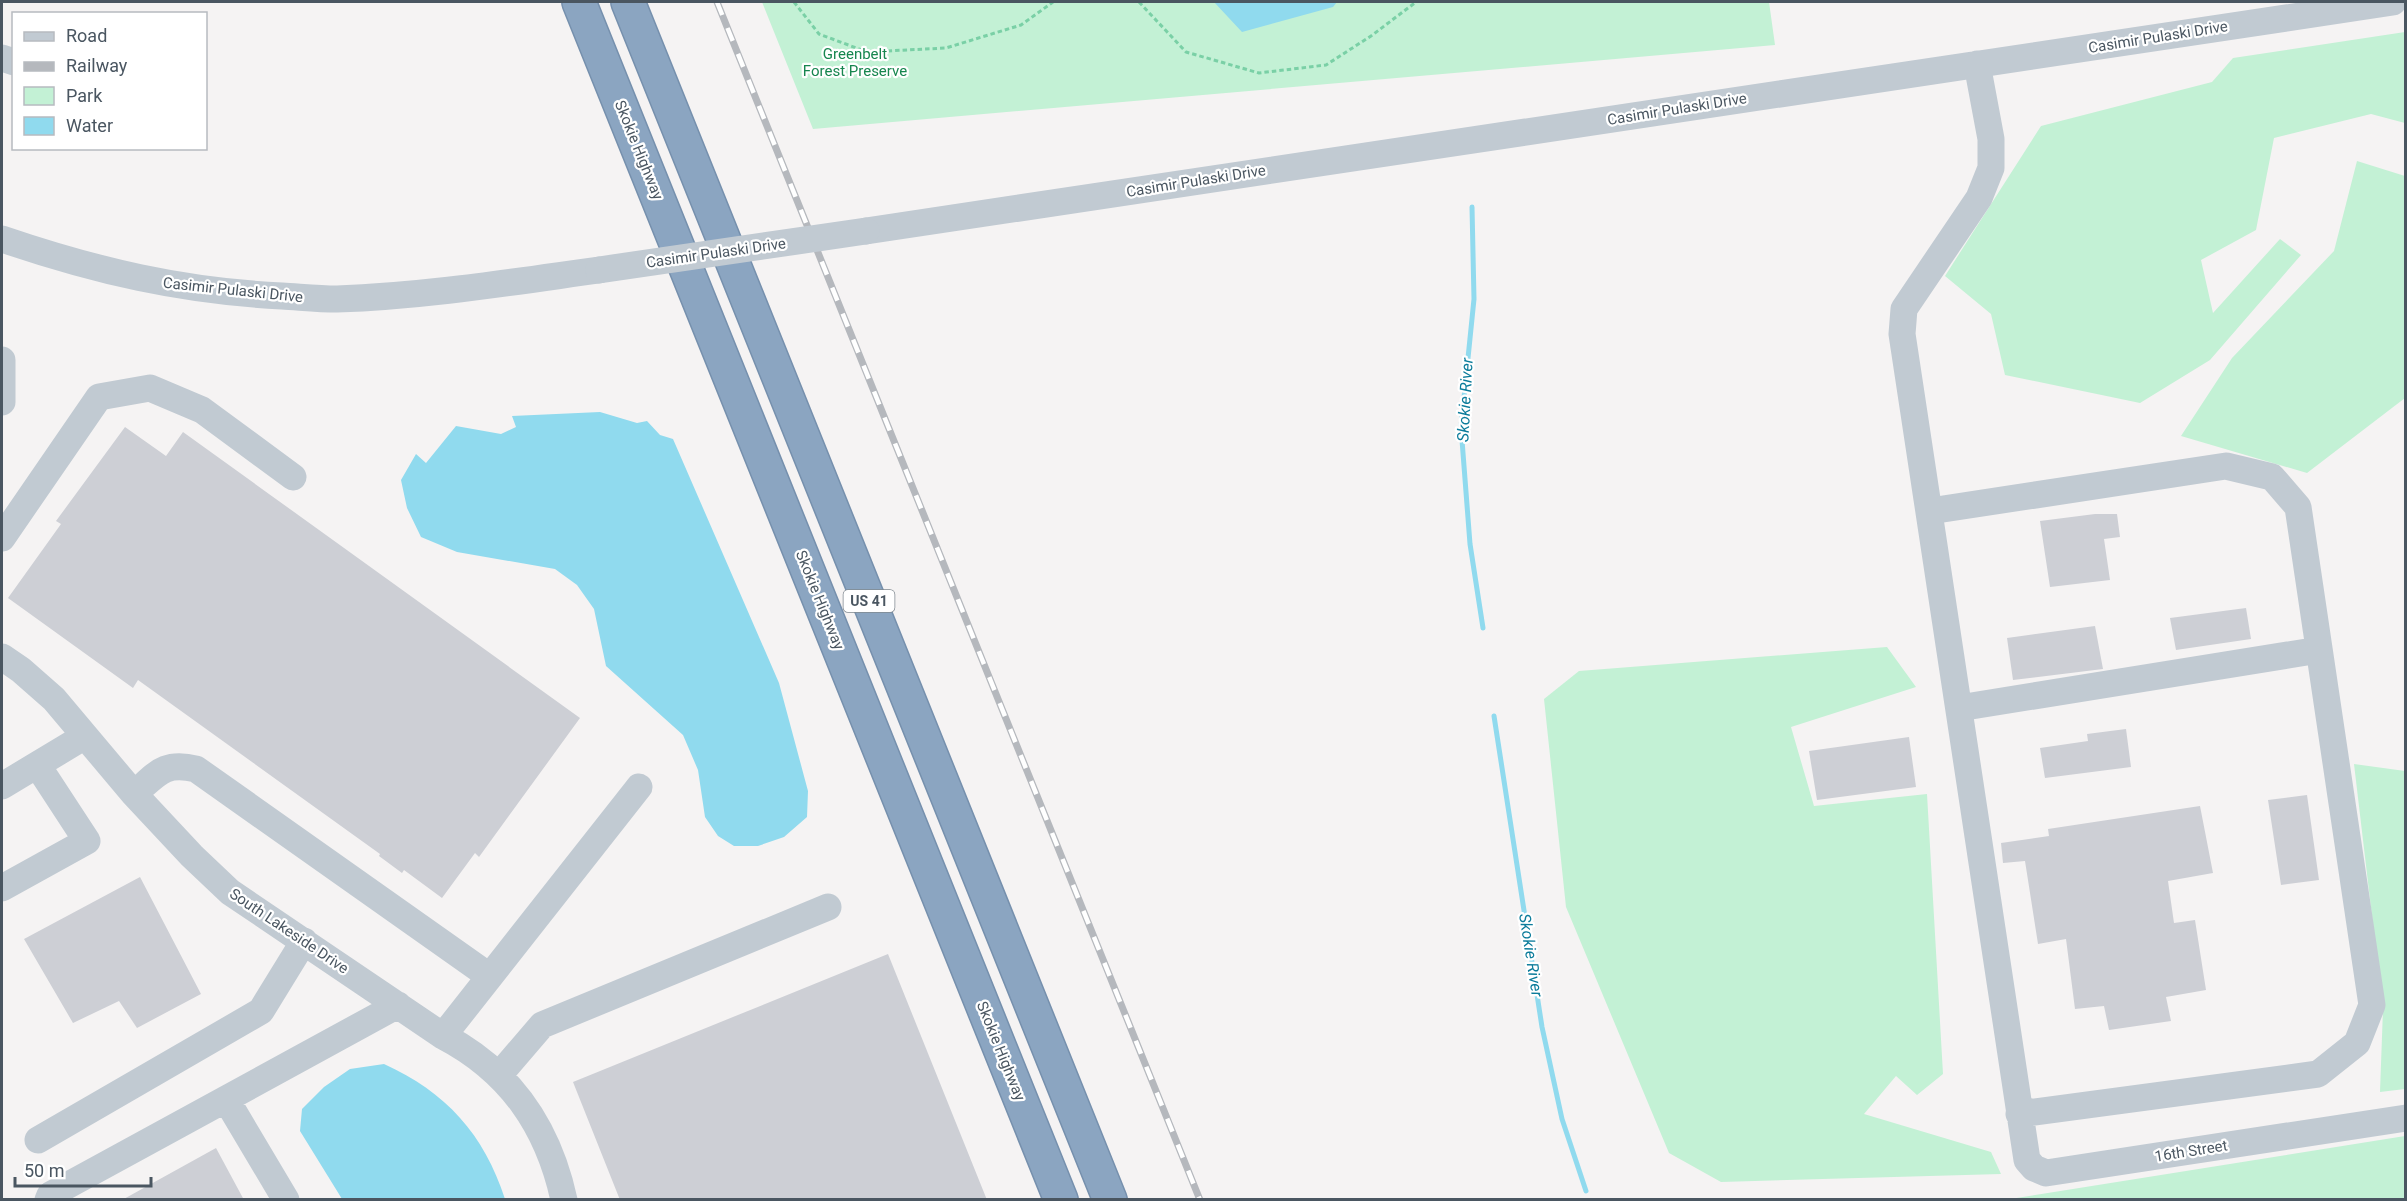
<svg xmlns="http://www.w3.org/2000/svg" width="2407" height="1201" font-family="Roboto,sans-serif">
<rect width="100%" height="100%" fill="#f5f3f3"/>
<!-- green -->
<path fill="#c3f1d5" d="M762,2H1769L1775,45L813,129Z
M2405,32V123L2371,114L2274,138L2256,230L2201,260L2213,313L2280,239L2301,255L2210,360L2140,403L2005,375L1991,314L1945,276L2041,126L2212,82L2233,58Z
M2357,161L2405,176V398L2307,473L2181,436L2232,358L2334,251Z
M1887,647L1916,687L1791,727L1814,806L1927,794L1943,1074L1917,1095L1896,1076L1864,1114L1991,1152L2001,1174L1721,1182L1669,1153L1566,907L1544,699L1579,671Z
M2354,764L2405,771V1089L2380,1092L2383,1009Z
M2405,1136V1199H2010Z"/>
<!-- water -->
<path fill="#90daee" d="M1214,2H1337L1333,7L1242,32Z
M600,412L637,423L647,421L660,435L673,439L779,683L808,791L807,817L784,837L758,846H734L718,836L705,817L698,770L683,735L606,666L594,609L577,585L555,569L457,552L421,537L407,508L401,480L416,454L426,463L456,426L501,434L516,427L512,416Z
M384,1064C446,1092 484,1134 505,1199H342L300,1131L302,1109L324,1087L350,1069Z"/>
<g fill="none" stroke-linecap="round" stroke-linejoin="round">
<!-- stream -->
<path stroke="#90daee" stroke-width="5" d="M1472,207L1474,299L1461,427L1470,544L1483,628
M1494,716L1542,1027L1562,1119L1586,1191"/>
</g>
<!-- building -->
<path fill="#cdcfd5" d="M125,427L166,456L183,432L580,718L479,857L475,853L442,898L404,870L402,873L379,856L380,854L138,680L133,688L8,598L61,524L56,521Z
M2095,514H2117L2120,537L2104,539L2110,580L2050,587L2040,521Z
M2246,608L2251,639L2176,650L2170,618Z
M2095,626L2103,669L2013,680L2007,638Z
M2126,729L2131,767L2045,778L2040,748L2088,741L2087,734Z
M1909,737L1916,787L1817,800L1809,751Z
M2307,795L2319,880L2281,885L2268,800Z
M2200,806L2213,873L2168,881L2174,923L2195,920L2206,990L2166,997L2171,1021L2109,1030L2104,1006L2075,1009L2066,939L2038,944L2025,861L2003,863L2001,843L2049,836L2048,829Z
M140,877L201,994L137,1028L119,1001L73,1023L24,939Z
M888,954L987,1200H620L573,1082Z
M216,1148L244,1200H122Z"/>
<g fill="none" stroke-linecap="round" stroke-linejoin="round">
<defs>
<path id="highway" d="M579,2L1061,1200
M628,2L1110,1200"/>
</defs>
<!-- highway casing -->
<use href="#highway" stroke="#7690ad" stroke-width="36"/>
<!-- path -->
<path stroke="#7ad0a6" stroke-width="3" stroke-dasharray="4.5 3" stroke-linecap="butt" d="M794,2L819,34L867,52L946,48L1021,25L1053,2
M1139,2L1186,52L1259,73L1326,65L1371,36L1416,2"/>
<!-- minor -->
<path stroke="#c1cad2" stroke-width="27" d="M2,58L14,62
M1977,64L1991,139V168L1979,198L1904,309L1902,334L2027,1160L2034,1168L2046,1173L2406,1118
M866,231L2393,2
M2,239C96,271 182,291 282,296C300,297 318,299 337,299C425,296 512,282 599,270
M2,360V402
M1930,511L2226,466L2272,477L2298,507L2372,1005L2357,1043L2318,1074L2019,1114
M2,538L99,397L150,388L202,410L293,477
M2,657L21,670L54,699L134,794L192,856L230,892L443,1036C510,1071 548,1126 564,1200
M1959,708L2319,650
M2,786L85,736
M134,794C157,774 164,761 196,769L489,976
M2,888L87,841L38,766
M443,1036L639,787
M500,1074L542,1025L828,907
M226,1099L286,1200
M38,1140L261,1011L304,941
M48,1200L50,1195L398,1005"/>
<!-- highway -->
<use href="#highway" stroke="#8ba5c1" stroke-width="33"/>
<defs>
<path id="rail" d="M717,2L1200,1200"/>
</defs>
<!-- rail casing -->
<use href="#rail" stroke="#b5b8bd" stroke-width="7"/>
<!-- rail -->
<use href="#rail" stroke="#fff" stroke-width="4.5" stroke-dasharray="14" stroke-linecap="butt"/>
<!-- minor-bridge -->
<path stroke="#c1cad2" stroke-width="27" d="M599,270L866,231"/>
</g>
<g text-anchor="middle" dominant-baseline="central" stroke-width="4.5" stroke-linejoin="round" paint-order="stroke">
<!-- shield labels -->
<rect fill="#fff" stroke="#808990" stroke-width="1.5" x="843.5" y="590" width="51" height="22" rx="4.5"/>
<g font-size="14" font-weight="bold" fill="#4a5661">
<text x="869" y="601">US 41</text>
</g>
<!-- street labels -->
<g font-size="15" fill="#4a5661" stroke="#fff">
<text transform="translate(2158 37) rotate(-9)">Casimir Pulaski Drive</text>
<text transform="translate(1677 109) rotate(-9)">Casimir Pulaski Drive</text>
<text transform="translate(639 150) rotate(68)">Skokie Highway</text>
<text transform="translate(1196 181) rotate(-9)">Casimir Pulaski Drive</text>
<text transform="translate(716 253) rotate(-8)">Casimir Pulaski Drive</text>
<text transform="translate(233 290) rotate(6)">Casimir Pulaski Drive</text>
<text transform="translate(820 600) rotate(68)">Skokie Highway</text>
<text transform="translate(289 931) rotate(34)">South Lakeside Drive</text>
<text transform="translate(1001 1051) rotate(68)">Skokie Highway</text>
<text transform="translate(2191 1151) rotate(-9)">16th Street</text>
</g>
<!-- park labels -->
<g font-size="15" fill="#17864f" stroke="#fff">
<text x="855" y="54">Greenbelt<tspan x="855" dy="17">Forest Preserve</tspan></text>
</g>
<!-- water labels -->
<g font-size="16" font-style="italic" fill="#0c7c9b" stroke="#fff">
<text transform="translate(1465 400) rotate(-87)">Skokie River</text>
<text transform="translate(1531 955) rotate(81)">Skokie River</text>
</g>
</g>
<!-- border -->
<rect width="2407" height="1201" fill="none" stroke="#4a5661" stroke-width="6"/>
<!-- legend -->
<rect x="12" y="12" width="195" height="138" fill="#ffffff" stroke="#b7bbc0" stroke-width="1.5"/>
<rect x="24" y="32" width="30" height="9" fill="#c1cad2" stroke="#b7bbc0" stroke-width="1.5"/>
<text x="66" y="42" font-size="18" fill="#4a5661">Road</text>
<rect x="24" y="62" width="30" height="9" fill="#b5b8bd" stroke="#b7bbc0" stroke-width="1.5"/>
<text x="66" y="72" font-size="18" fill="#4a5661">Railway</text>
<rect x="24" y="87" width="30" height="18" fill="#c3f1d5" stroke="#b7bbc0" stroke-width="1.5"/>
<text x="66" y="102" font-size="18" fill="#4a5661">Park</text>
<rect x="24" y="117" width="30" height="18" fill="#90daee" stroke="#b7bbc0" stroke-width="1.5"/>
<text x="66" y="132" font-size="18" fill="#4a5661">Water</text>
<!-- scale -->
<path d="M15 1177v9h136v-9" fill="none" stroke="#4a5661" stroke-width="3"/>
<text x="24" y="1177" font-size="18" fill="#4a5661" stroke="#ffffff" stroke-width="4.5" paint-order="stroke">50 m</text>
</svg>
